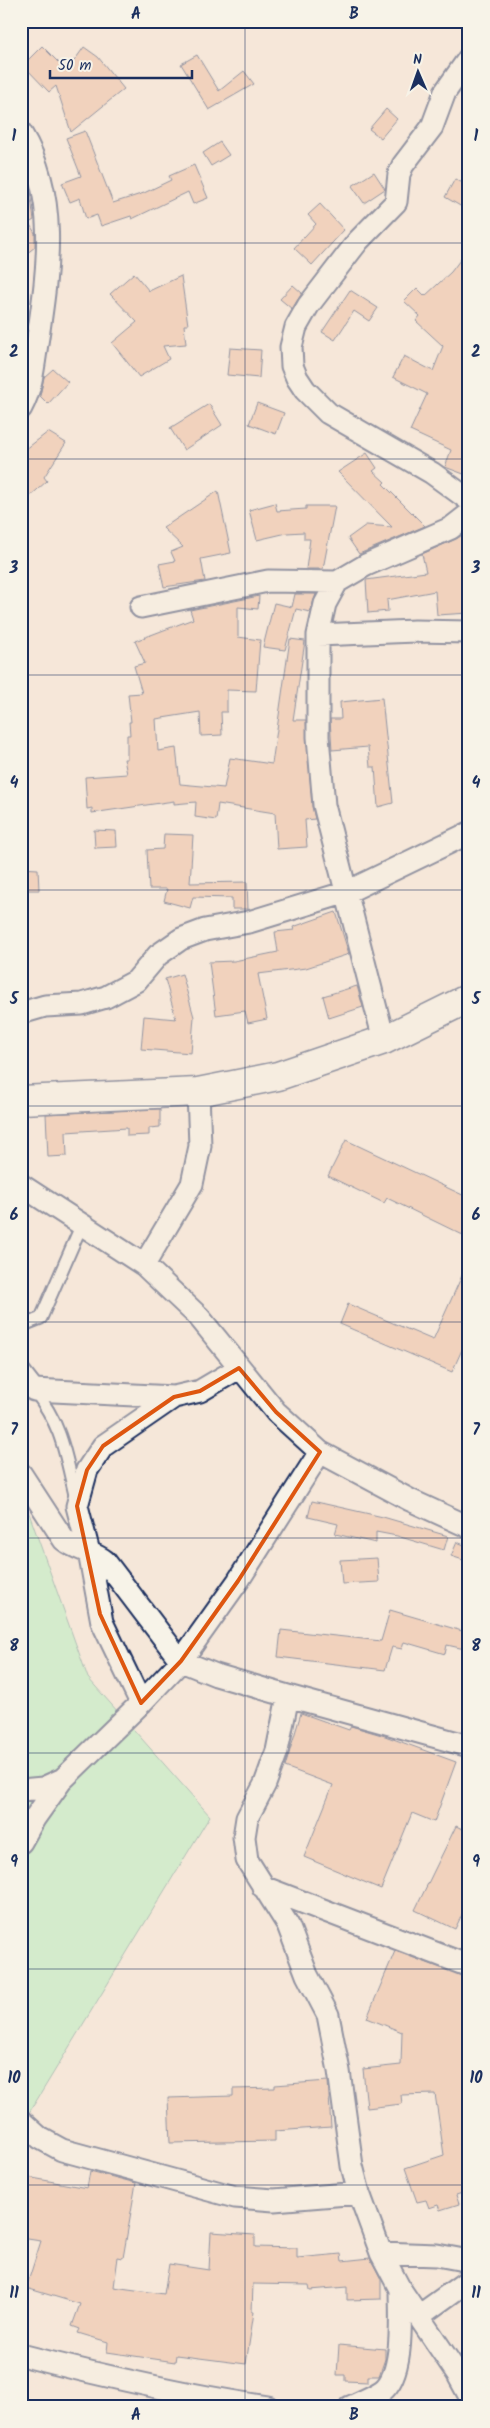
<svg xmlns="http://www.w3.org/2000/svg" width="490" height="2428" font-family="Kalam,sans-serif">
<rect width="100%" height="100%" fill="#f5e7d9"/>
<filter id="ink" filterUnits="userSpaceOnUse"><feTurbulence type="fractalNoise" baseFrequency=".02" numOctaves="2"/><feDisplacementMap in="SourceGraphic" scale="10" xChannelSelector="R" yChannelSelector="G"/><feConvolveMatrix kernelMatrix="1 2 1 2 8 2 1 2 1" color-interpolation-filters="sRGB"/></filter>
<g filter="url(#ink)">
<!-- green -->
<path fill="#abf0bc" stroke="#63908d" d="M21,1491L88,1678L210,1816L21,2126Z"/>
<!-- building -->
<path fill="#ebb99c" stroke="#1b2f5e" d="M42,46L67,71L84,47L98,57L124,89L71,132L56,86L49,92L23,65Z
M197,55L219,91L244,71L254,84L209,110L181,64Z
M386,109L397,119L381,138L369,129Z
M85,131L113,203L144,193L171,180L169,176L194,165L208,198L193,204L188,192L132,219L131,216L101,226L97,215L86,219L80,198L70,202L62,183L81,176L66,138Z
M220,142L229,155L211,166L203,153Z
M374,172L385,189L364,203L352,186Z
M455,179L469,186V194L462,207L445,197Z
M21,182L30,192L34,220L29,223L35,233V247L21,258Z
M320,204L344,230L312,265L294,248L316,224L308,215Z
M469,248V476L445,467L451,450L410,431L427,394L393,377L404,356L433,371L443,346L416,321L420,316L404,301L417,288L425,296L451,272Z
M134,273L149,291L181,276L188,325H184L186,344L163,346L169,359L139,377L112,343L137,322L110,294Z
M293,285L302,293L292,309L280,299Z
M350,290L378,308L369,321L354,311L335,340L322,332Z
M230,348L261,350L259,378L227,375Z
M53,369L68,382L48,404L40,396L44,377Z
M257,403L284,413L276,434L249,424Z
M209,404L222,425L184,450L170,428Z
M48,432L66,443L44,477L47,481L28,498L21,491V453Z
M367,453L377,468L373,471L385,482L383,484L425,526L359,554L348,538L366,525L392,527L338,472Z
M218,491L231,553L201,559L205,581L164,587L159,564L175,561L171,552L183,547L163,528Z
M275,503L277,511L306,509V506H335L323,569H306L310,539H304V532L287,533L257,540L249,510Z
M469,531V551L467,552L469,613L437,615L435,591L387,600L388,611L368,613L366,580L426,572L422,554L456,539Z
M295,594H316L310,612L296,609L285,650L263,647L274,603L292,607Z
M259,596L258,609L238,607V637L260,640L256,691L227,690V712H221L222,735L201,736L200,712L156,719L158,751L176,748L180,784L224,788L230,758L272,764L290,639L305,641L293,720H306L312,806L315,819L305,820L307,847L277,849L275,813L218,804L216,820L195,817L196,802L174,804V801L92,813V808L87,809L85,777L127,774L124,759H127V735H130L129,722H131L128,694L142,693L134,666L145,663L135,641L193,619L190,610Z
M382,698L393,803L378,807L375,767H370L368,747L332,750L330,719H341L340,702Z
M94,830L116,831L117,847L95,848Z
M164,834L193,835L190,883L247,882L248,909H232V898L193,897L190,908L164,901L167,889H149L147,850L163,849Z
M21,868L38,869L39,890H21Z
M336,912L349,954L306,968L258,974L267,1019L248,1023L245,1011L216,1015L209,962L234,961L278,952L275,932L294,930L293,927Z
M182,974L194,1017L191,1053L141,1049L144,1016L176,1019L165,979Z
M357,986L363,1007L329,1018L323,996Z
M160,1109V1127L149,1128V1135L127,1136V1128L66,1132L67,1156L48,1157L46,1114Z
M346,1140L469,1198V1238L387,1198L384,1203L328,1176Z
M469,1260V1334L452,1372L340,1324L348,1304L433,1340Z
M312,1501L383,1517L448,1536L444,1550L397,1536L376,1532V1543L335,1534L338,1524L308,1517Z
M457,1542L469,1547V1562L451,1556Z
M377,1558L379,1582L342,1584L340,1560Z
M390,1610L469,1633V1650L447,1645L445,1654L404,1642L402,1649L392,1647L385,1670L278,1657L281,1630L381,1641Z
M301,1713L349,1730L351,1726L385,1736L456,1762L434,1822L412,1813L381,1889L304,1857L333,1785L285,1767Z
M456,1826L469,1832V1900L455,1929L415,1910Z
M395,1951L469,1978V2142L460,2144L469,2170V2191L456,2195L459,2204L440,2210L438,2205L429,2208L426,2200L417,2202L405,2168L444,2155L435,2094L401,2095L402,2104L367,2108L363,2069L401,2065L402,2032L367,2018Z
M328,2081L331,2127L275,2131V2141L170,2143L168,2098L233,2096V2089L275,2088V2085Z
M90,2171L136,2183L123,2258L118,2257L114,2287L164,2294L169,2264L209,2270L211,2232L255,2235V2247L297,2248V2258L341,2254L342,2261L370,2258L381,2279V2299L347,2300V2287L310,2290L309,2285L253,2284L252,2312H254L246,2364L176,2355L175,2362L107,2352L108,2342L78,2333L80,2329L72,2326L80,2304L26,2288L41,2241L21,2238V2207L27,2177L87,2188Z
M339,2345L385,2349V2359L379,2376H368V2382L345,2381V2375H337Z"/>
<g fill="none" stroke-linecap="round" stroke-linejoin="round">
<defs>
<path id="lane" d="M21,1326L41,1318L82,1224
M21,1366L38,1388L34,1390C63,1427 65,1454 76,1499"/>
<path id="street" d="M469,58L445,92L432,127L403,165L399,174L396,202L358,241L308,306L296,327L291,347L292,366L297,378L305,390L328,413L432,473L469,500
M21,133C59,195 48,269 38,337C34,361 33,386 21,408
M141,607L268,581L337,582
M318,635L415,631L469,632
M21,1013L45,1006L82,1004L106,997L136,981L158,955L181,939L205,930L249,922L347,892L469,833
M384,1040L324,805L318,737V635L325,604L337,582L366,565L451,528L469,514
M21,1185L144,1265L199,1317L276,1412L320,1452L410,1500L469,1527
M144,1265L192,1184L200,1146L198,1092
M34,1390L174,1397L200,1391L239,1368
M21,1474L64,1540C76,1550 92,1551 105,1561L181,1661L216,1675L288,1696L469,1746
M288,1696L277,1751L265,1784L247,1818L244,1837L247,1860L288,1925L307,1975L328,2015L339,2071L352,2166L359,2193L381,2253L400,2289L457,2373L469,2395
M141,1703L102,1622L89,1552L77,1506L87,1470L103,1446L174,1397
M21,1790L43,1788L63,1779L141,1703L181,1661L238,1581L320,1452
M21,1842L34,1819L61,1781
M263,1887L469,1966
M21,2121L40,2138L62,2150L235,2197L274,2200L359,2193
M381,2253L437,2255L469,2261
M419,2316L469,2280
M21,2355C103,2376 184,2395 268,2407
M350,2407C361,2402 373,2397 382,2391C405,2374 400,2315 400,2289"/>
<path id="secondary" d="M21,1100L198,1092L278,1076L384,1040L469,998"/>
</defs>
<!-- lane casing -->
<use href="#lane" stroke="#1b2f5e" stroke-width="15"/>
<!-- street casing -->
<use href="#street" stroke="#1b2f5e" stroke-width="25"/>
<!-- secondary casing -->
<use href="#secondary" stroke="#1b2f5e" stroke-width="31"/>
<!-- lane -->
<use href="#lane" stroke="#f7f3e8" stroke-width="11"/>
<!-- street -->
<use href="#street" stroke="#f7f3e8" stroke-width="21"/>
<!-- secondary -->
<use href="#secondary" stroke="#f7f3e8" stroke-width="28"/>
</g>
</g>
<!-- marked area -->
<path d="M0 0H490V2428H0ZM239,1368L276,1412L320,1452L238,1581L181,1661L141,1703L100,1614L77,1506L87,1470L103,1446L174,1397L200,1391Z" fill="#f5e7d9" fill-opacity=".55" fill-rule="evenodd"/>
<path fill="none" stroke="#de5710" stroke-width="4" stroke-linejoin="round" d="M239,1368L276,1412L320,1452L238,1581L181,1661L141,1703L100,1614L77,1506L87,1470L103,1446L174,1397L200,1391Z"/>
<!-- grid -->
<path fill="none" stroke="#1b2f5e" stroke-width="1" stroke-opacity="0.55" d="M245,21V2407M21,243H469M21,459H469M21,675H469M21,890H469M21,1106H469M21,1322H469M21,1538H469M21,1753H469M21,1969H469M21,2185H469"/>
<!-- margin -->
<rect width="490" height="2428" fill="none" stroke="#f7f3e8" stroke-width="55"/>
<!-- north arrow -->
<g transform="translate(418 72) rotate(358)" stroke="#f7f3e8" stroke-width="4" paint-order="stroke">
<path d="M0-4L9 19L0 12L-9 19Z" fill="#1b2f5e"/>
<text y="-8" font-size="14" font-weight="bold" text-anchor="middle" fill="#1b2f5e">N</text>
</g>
<!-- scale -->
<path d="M50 70v8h142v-8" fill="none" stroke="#1b2f5e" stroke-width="2.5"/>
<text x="58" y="70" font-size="15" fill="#1b2f5e" stroke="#f7f3e8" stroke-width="4" paint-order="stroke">50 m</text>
<rect x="28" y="28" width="434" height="2372" fill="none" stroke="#1b2f5e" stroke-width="2"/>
<g font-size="16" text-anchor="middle" font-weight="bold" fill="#1b2f5e">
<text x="136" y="19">A</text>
<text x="354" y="19">B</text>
<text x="14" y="141">1</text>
<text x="476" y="141">1</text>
<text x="14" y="357">2</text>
<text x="476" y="357">2</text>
<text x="14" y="573">3</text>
<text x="476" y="573">3</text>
<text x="14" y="788">4</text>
<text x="476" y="788">4</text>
<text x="14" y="1004">5</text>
<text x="476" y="1004">5</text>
<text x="14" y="1220">6</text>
<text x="476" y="1220">6</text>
<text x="14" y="1435">7</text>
<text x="476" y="1435">7</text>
<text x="14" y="1651">8</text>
<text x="476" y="1651">8</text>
<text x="14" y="1867">9</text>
<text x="476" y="1867">9</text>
<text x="14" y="2083">10</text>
<text x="476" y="2083">10</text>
<text x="14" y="2298">11</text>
<text x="476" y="2298">11</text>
<text x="136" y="2420">A</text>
<text x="354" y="2420">B</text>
</g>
</svg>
